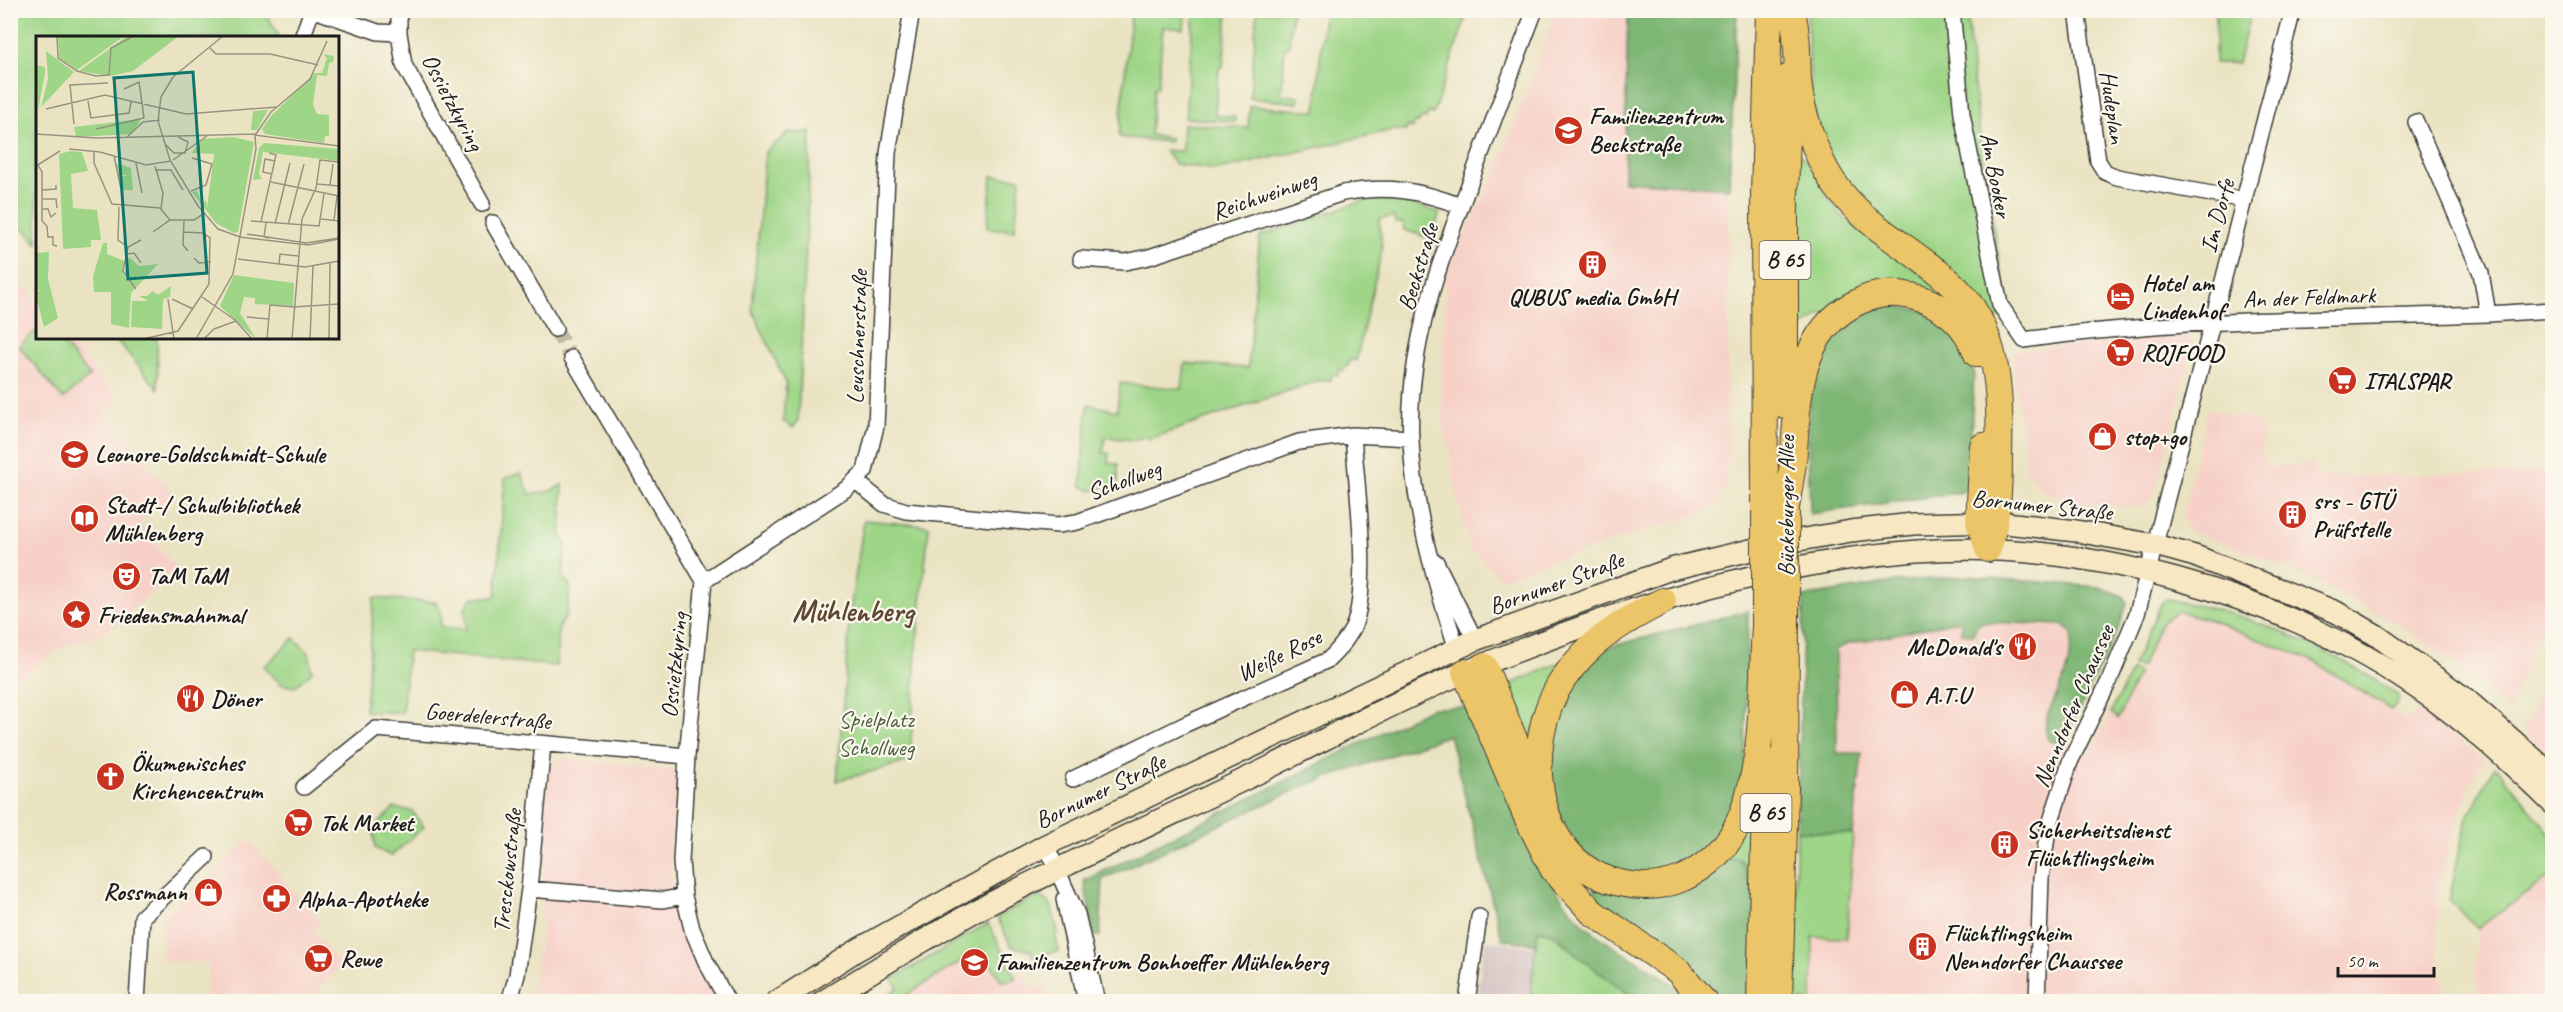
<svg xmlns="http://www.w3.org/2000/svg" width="2563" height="1012" font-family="Caveat,sans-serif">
<rect width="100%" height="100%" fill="#fbf7ec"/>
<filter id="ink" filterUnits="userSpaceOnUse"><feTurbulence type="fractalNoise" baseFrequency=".0167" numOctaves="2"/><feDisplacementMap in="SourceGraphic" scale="12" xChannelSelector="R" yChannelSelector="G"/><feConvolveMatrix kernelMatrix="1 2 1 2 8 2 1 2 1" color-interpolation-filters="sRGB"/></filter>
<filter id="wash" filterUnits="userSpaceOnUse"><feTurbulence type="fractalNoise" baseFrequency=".008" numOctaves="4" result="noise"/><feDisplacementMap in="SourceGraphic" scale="24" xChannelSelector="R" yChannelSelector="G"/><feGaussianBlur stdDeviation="1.35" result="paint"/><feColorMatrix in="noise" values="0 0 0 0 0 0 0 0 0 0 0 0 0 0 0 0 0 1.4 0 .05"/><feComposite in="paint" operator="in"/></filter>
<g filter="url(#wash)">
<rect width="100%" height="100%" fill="#eae3c2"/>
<!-- built -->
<path fill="#f7d1c8" d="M1557,11H1628L1624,181L1729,188L1727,482L1716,504L1700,513L1501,578L1470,549L1451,469V450L1444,433L1441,389L1446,271L1492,181Z
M10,270L37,302L38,338H67L119,399L104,413L173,494L139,524L179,570L104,633L60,648L11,685Z
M2191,335L2194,340L2154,497L2143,507L2076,504L2044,492L2026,471L2012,351L2096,341Z
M2208,409L2260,422L2264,467L2314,463L2316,477L2552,472V596L2509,710L2459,665L2403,627L2290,568L2189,531L2182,517Z
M2044,607L2099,623L2049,740L2063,743L2088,756L2111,712L2119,718L2162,622L2178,611L2213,621L2315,662L2408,720L2419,710L2484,759L2469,787L2437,884V952L2447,1001L1812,1002L1822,625Z
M2552,663V757L2523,730Z
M564,758L678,771L669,853L678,928L715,1001L527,1002L535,976L541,935L548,766Z
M249,840L321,923L312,931L342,966L320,987L318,1001H205L209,963L161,960L163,916Z
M2552,875V1001H2479L2475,968L2478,928Z
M981,949L1002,981L1028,975L1032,990L1046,987L1049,1001L902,1002L908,994Z"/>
<!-- industrial -->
<path fill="#d2bfc0" d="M1485,940L1537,947L1530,1001L1476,1002Z"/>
<!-- green -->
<path fill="#9ed587" stroke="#5d7852" stroke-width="1.5" d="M11,10L264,11L279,35L277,38H38L37,244L24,228L11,238Z
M1194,11H1228L1223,67H1219L1215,115L1235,117V122L1185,118Z
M1257,11H1292L1289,46H1285L1281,95L1299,96L1298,103L1250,98Z
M1324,11H1468L1433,114L1429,112L1426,119L1421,118L1419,123L1415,122L1413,128L1408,126L1406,131L1393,130L1218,170L1175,164L1164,150L1182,151L1183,124L1248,128L1250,106L1316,111Z
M1807,11H1967C1975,112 1988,211 2009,311L1990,322L1872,215L1825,151L1811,96Z
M2216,11H2251L2238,63H2215Z
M1131,12L1185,15L1184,29L1163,27L1158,87H1154L1150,135L1170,138V142L1119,137Z
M811,132L798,421L793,428L783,421L786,383L752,309L765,152L788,133Z
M1796,151L1814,168L1828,198L1844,218L1953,297L1820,315L1799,329Z
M992,176L1020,178L1015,230L987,228Z
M1368,199L1402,200L1440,213L1430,238L1404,230L1403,223H1395L1394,216L1379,219L1382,249L1356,361L1350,359L1348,366H1345L1343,371L1339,370L1338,375L1332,374L1331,380L1317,381L1149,439L1148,436L1133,440L1105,437L1103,453H1109V463L1118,464V482L1092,491L1081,486L1088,404L1117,411L1120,383L1182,389L1185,363L1248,368L1260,236Z
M37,330L38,338H58L90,376L63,399L19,346Z
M115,338H157L158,389Z
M521,473L530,494L551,491L563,484L561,537L566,544L563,575L570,587L567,615L559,627L556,666L408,651L402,713L365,711L374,598L436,602L441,613V627L466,629L465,607L473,597H496L505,478Z
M864,520L929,526L916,651L910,761L837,781L851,605Z
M2168,599C2192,605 2217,609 2239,616C2296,635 2350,662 2399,696L2397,703L2391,710L2315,662L2213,621L2178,611L2162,622L2140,668L2133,665L2162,602Z
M294,638L309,653L312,671L295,687L281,684L264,667Z
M1573,657L1531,760L1502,688Z
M2132,670L2138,673L2118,719L2111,712Z
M2494,767L2500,771L2552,836V875L2478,928L2449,900L2466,821Z
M1754,797L1756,895L1725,858Z
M394,808L412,811L424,827L391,856L375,848L373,829Z
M1797,831L1853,834L1847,938L1813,937L1812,1001H1792Z
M1039,895L1051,905L1058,933L1055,935L1059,951L1033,957L1031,951L1011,946L997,917Z
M988,923L1016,978L1002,982L981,949L908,994L902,1001H888L885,997L898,988L892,979Z
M1537,929C1561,936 1559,941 1576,954C1600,972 1621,989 1648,1001L1530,1002Z"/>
<!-- forest -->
<path fill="#7eb674" stroke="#4d6948" stroke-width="1.5" d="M1628,11H1737L1729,188L1624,181Z
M1884,304L1935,313L1969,349L1974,373L1969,479L1963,492L1810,514C1810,455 1795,363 1847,321C1857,313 1873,309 1884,304Z
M1968,576L2099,587L2123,596L2127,603L2119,627L2063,743L2049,741C2039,723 2053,704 2060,688C2067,672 2072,650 2072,633L2063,625L1983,622L1977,626L1973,634L1961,633L1962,622H1952L1848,644L1836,649L1837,753H1862L1853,834L1797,831L1804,597L1893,582Z
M1748,611L1745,765L1742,782L1715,844L1671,874H1620L1581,851L1551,802L1547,755L1565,696L1601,649Z
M1465,707C1508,775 1524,860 1580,920C1611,953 1660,966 1690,1001H1648L1624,991L1572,951L1558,935L1538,929L1537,944L1502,939L1449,735L1304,786L1103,879L1100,936H1094L1084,881L1431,708Z
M1725,858H1740L1756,895L1751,1001H1716L1590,896L1599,884L1613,889Z"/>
</g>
<g filter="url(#ink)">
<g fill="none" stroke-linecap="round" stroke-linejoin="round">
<!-- minor-tunnel -->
<path stroke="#c1bba1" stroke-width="15" stroke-dasharray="15 8" stroke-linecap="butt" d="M555,329L572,358"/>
<defs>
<path id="minor" d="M314,10L378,32L399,33L404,65L482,204
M1952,10L1962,114L2000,305L2024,340C2178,318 2333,319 2488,314L2481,273L2416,122
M2077,10L2098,161L2105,172L2117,177L2245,200
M399,33V10
M302,38L312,10
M493,223L555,329
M1081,259L1125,262L1149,257L1343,193C1388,185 1418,190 1461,206
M2488,314L2552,310
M572,358L704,581L687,756L681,861L684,896L692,929L706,962L728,1002
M857,482L884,504L906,511L1058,525L1077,522L1299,442L1353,435L1411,438
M1436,562L1475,640
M704,581L846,489L865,471L876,426L888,153L912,10
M1457,649C1435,582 1414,511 1411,441C1406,347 1441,258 1474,172C1494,118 1515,64 1535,10
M1073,779L1186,724L1328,660C1339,650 1346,641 1353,628C1371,586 1356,483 1353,435
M304,787L376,729L687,756
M1046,845L1077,914L1097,1002
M529,889L663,900L684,896
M1064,899L1086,1002
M137,1002L142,917L206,857
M509,1002L517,975L529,889L543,744
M1467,1002L1479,917
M2037,1002L2041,878L2048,830L2070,762L2110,679L2137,614L2293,10"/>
<path id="secondary" d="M776,1002L859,949L1046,845L1475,640L1671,569L1776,544L1851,531L1913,524L1997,522L2076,531L2155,545L2195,556L2336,612L2376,635L2466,699L2552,775
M822,1002C871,972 920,942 970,914C1068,862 1170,816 1270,767C1332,736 1394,702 1458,675C1604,614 1759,563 1917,551C2083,539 2276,593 2414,686C2465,720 2509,761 2552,803"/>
<path id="trunk" d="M1792,12C1798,35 1797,56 1798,79C1800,109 1816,157 1833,182C1866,229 1913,248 1953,285C2000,329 2001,396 1999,455C1999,488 1998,518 1988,549
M1785,406V195L1789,77
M1983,446L1979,522L1988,549
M1786,508C1788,493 1791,478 1793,463C1798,406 1795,335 1854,304C1872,294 1891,291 1911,296C1943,303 1966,324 1977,354
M1765,512L1764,195L1769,10
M1663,601C1625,620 1589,641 1564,678C1518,745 1533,868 1625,884C1645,888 1665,886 1683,878C1706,867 1723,852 1735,830C1766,770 1761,691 1765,625
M1484,666L1535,790
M1465,672L1526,815L1553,869L1592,912L1678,971L1705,1002
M1760,1002L1766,761
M1779,1002L1785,789L1786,621"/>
</defs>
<!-- minor casing -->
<use href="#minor" stroke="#3b3a35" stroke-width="18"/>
<!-- secondary casing -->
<use href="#secondary" stroke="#3b3a35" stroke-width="24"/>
<!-- trunk casing -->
<use href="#trunk" stroke="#3b3a35" stroke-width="28"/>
<!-- minor -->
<use href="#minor" stroke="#fff" stroke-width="15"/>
<!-- secondary -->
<use href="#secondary" stroke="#f7e8c3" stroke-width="21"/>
<!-- trunk -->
<use href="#trunk" stroke="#ecc569" stroke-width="26"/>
<defs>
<path id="trunk-bridge" d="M1786,508V621
M1765,625V512"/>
</defs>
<!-- trunk-bridge casing -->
<use href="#trunk-bridge" stroke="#3b3a35" stroke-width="28" stroke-linecap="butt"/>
<!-- trunk-bridge -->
<use href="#trunk-bridge" stroke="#ecc569" stroke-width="26"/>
</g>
</g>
<!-- icons -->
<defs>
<symbol id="school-disc" viewBox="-11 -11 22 22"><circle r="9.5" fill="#c8321e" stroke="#fbf7ec"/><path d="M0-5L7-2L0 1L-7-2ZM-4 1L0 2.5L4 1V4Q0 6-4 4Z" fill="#fff"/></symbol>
<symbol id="building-disc" viewBox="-11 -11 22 22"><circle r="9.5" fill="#c8321e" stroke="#fbf7ec"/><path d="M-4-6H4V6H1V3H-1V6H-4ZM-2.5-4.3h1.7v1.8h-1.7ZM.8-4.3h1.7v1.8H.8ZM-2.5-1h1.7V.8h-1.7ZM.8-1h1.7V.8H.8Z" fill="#fff"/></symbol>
<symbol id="hotel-disc" viewBox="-11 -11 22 22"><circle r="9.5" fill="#c8321e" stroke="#fbf7ec"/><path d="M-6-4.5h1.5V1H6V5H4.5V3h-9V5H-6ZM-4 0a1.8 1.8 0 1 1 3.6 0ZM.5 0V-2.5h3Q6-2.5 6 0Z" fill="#fff"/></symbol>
<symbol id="supermarket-disc" viewBox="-11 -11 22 22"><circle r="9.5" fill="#c8321e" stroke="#fbf7ec"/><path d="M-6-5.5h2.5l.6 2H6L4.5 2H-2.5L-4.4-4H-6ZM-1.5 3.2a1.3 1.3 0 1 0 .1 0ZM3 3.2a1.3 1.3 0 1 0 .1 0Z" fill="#fff"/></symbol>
<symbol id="shop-disc" viewBox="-11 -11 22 22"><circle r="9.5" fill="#c8321e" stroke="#fbf7ec"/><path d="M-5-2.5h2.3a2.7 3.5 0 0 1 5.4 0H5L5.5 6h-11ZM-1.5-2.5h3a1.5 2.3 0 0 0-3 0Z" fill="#fff"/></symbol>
<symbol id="library-disc" viewBox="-11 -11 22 22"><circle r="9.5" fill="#c8321e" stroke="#fbf7ec"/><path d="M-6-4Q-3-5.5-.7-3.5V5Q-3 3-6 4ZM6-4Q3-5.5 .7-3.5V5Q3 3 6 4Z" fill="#fff"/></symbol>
<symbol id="theatre-disc" viewBox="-11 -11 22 22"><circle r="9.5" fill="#c8321e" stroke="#fbf7ec"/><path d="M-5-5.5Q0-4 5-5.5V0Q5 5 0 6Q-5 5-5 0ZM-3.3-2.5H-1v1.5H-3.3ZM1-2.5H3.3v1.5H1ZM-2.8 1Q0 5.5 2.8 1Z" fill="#fff"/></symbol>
<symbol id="sight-disc" viewBox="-11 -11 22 22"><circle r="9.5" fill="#c8321e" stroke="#fbf7ec"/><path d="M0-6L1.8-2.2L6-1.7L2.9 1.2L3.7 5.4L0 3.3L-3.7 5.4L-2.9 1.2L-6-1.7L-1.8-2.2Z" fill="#fff"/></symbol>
<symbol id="restaurant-disc" viewBox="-11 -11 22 22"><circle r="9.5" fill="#c8321e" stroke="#fbf7ec"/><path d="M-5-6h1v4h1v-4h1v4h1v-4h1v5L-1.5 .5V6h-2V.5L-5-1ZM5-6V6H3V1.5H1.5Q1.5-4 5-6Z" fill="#fff"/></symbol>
<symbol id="church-disc" viewBox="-11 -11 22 22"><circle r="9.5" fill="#c8321e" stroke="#fbf7ec"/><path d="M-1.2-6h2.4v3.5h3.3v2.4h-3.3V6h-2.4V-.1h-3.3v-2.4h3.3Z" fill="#fff"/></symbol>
<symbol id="pharmacy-disc" viewBox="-11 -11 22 22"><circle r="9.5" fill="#c8321e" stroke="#fbf7ec"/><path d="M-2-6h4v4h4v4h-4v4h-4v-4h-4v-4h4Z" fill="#fff"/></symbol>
</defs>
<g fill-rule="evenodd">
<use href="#school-disc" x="1552" y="114" width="33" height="33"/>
<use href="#building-disc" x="1576" y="248" width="33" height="33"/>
<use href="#hotel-disc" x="2104" y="280" width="33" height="33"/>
<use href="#supermarket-disc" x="2104" y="336" width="33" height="33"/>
<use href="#supermarket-disc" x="2326" y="364" width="33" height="33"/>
<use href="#shop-disc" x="2086" y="420" width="33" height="33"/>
<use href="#school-disc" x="58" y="438" width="33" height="33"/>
<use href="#building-disc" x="2276" y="498" width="33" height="33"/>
<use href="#library-disc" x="68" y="502" width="33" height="33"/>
<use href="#theatre-disc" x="110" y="560" width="33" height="33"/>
<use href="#sight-disc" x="60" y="598" width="33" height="33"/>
<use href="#restaurant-disc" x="2006" y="630" width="33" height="33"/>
<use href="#shop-disc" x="1888" y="678" width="33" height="33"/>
<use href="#restaurant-disc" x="174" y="682" width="33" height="33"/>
<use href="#church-disc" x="94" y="760" width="33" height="33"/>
<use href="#supermarket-disc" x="282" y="806" width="33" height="33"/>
<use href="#building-disc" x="1988" y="828" width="33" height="33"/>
<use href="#shop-disc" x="192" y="876" width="33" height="33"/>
<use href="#pharmacy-disc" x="260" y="882" width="33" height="33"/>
<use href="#building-disc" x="1906" y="930" width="33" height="33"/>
<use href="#supermarket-disc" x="302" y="942" width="33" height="33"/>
<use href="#school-disc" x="958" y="946" width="33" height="33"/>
</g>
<g text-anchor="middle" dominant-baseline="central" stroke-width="4.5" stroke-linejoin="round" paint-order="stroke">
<!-- shield labels -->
<g fill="#fbf7ec" stroke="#5f5e5a" stroke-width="1.5">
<rect x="1759.5" y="241" width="51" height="38" rx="4.5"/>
<rect x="1740.5" y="794" width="51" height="38" rx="4.5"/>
</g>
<g font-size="22" font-weight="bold" fill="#1c1c1c">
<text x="1785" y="260">B 65</text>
<text x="1766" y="813">B 65</text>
</g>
<!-- street labels -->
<g font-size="24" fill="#1c1c1c" stroke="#fbf7ec">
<text transform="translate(453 102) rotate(62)">Ossietzkyring</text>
<text transform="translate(2113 107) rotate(82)">Hudeplan</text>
<text transform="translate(1996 175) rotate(79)">Am Booker</text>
<text transform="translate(1264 195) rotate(-19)">Reichweinweg</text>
<text transform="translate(2217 216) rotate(-75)">Im Dorfe</text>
<text transform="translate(1418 267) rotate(-73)">Beckstraße</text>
<text transform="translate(2309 297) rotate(-2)">An der Feldmark</text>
<text transform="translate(857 337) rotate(-88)">Leuschnerstraße</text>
<text transform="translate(1124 480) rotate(-20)">Schollweg</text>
<text transform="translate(2042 505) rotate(6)">Bornumer Straße</text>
<text transform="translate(1786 506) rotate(-90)">Bückeburger Allee</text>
<text transform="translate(1556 583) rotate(-20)">Bornumer Straße</text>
<text transform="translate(1279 655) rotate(-26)">Weiße Rose</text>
<text transform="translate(674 665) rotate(-84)">Ossietzkyring</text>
<text transform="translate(2073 706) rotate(-67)">Nenndorfer Chaussee</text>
<text transform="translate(488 716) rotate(5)">Goerdelerstraße</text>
<text transform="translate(1100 791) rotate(-26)">Bornumer Straße</text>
<text transform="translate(507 871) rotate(-84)">Tresckowstraße</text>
</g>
<!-- poi labels -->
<g font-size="24" font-weight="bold" fill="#1c1c1c" stroke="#fbf7ec" text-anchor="start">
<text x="1589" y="116">Familienzentrum<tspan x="1589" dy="28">Beckstraße</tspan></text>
<text x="2142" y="283">Hotel am<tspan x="2142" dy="28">Lindenhof</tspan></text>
<text x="1592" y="297" text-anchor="middle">QUBUS media GmbH</text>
<text x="2141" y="353">ROJFOOD</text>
<text x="2364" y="381">ITALSPAR</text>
<text x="2124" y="437">stop+go</text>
<text x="95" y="454">Leonore-Goldschmidt-Schule</text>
<text x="2313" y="501">srs - GTÜ<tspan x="2313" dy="28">Prüfstelle</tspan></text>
<text x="105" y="505">Stadt-/ Schulbibliothek<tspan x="105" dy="28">Mühlenberg</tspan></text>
<text x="148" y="576">TaM TaM</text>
<text x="98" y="615">Friedensmahnmal</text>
<text x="2002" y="647" text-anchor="end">McDonald's</text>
<text x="1925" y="695">A.T.U</text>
<text x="211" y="699">Döner</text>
<text x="131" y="763">Ökumenisches<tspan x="131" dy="28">Kirchencentrum</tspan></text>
<text x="320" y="823">Tok Market</text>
<text x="2026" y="830">Sicherheitsdienst<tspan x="2026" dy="28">Flüchtlingsheim</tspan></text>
<text x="187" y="892" text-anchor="end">Rossmann</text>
<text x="298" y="899">Alpha-Apotheke</text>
<text x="1944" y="933">Flüchtlingsheim<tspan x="1944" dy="28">Nenndorfer Chaussee</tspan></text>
<text x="340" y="959">Rewe</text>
<text x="996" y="962">Familienzentrum Bonhoeffer Mühlenberg</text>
</g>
<!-- park labels -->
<g font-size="24" fill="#4a5d41" stroke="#fbf7ec">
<text x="876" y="719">Spielplatz<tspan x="876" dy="28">Schollweg</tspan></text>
</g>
<!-- district labels -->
<g font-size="30" font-weight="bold" fill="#5e4732" stroke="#fbf7ec">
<text x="853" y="611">Mühlenberg</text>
</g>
</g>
<!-- overview -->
<g transform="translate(36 36)">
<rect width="303" height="303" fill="#eae3c2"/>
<path d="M22,0H88L41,34L23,22ZM91,0H143L97,35L74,40L43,35ZM10,15L38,36L5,71L12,43ZM287,18L298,20L297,26L293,27L291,40L281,39L277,69L281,78L293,79V100H289L288,107L229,98L226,93L236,79L279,37H286L291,22ZM0,29L9,31V37L2,74ZM232,74L221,94H215L217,75ZM105,83L96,98L40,101L38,91ZM197,101L218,106L202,196L198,197L180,187L156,156L161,155L166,167L170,164L171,172L178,118L156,117L166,103ZM228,107L303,113V125L227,116L223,138L226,143L217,144L223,112ZM35,115L46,116L52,135L35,138L37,172L61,174L65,204H55V211L27,213L23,118ZM79,122L80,127L95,132L97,154H87L84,141L93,139H82ZM67,207H71V218L89,225L87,238L93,246L88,238L93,221L103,230L122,228L95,257L93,292L75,288V256H58L57,240ZM13,216L12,243L22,282L8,291L0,260V255H7L0,254V217ZM198,239L258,247L257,270L219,268V262L208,261L204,277L220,303L184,270ZM135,250L134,261L127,263L126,293L95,291L96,265H112L103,260H111L117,255L122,259Z" fill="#9ed587"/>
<path fill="none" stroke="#989380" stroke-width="1.5" d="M21,0L22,22L41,35L60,40L73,39L75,12L98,0M187,0L137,41L125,61L122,85L134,124L162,170L182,193L204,201M174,12L180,18H234L282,29M52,65L55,82L93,77L95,66M10,73L69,59L150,78L241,71M38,88L34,49L72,47M60,93L108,82L103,46L88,53M0,98L61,102L220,98M220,98L235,76L274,43L291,5M91,101L107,86L124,84M130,109L138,117H149L152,106L142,101M33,113L64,116L110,129L135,125M58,115V127L76,168L124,172L134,184M78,120L85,153M137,124L171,100M100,127L106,157M2,129L6,136V185M0,130L24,115M119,130L127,157L125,173M119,134H135L147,154M236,138L227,136L228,129L229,123L239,125M235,146L303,160M281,148L303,150M294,149L297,128M6,154L20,153V149M155,155L170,149L176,128L156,122M7,163H20L21,172M83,171L82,204L92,211M7,173H12L15,181L20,177M285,183L303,185M298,184L301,160M6,185L11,190L12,201H17V209L21,210M148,185L147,209L152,215M215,185L283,190L288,158M225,186L240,119L233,117M230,187L228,201L233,202M239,188L254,127M252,189L268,128M117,196L134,184H158L169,177M211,198L270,207L303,202M204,201L272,209L303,203M91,218L98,217L105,227M158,222L163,227L175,226M202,223L269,231L303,225M243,228L244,218L262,220M100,253L87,235L92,211L105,204M166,261L199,284L216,303M132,263L138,303M136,263L157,273M258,271L303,268M211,281L233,283M107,303L142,295L173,248L174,202L167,197L147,196M160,303L197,238L220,113L219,99L303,110M168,303L178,293L200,285M231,303L234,269L259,271M256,303L266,183L280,152L284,124L303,126M274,303L277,230M293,303L294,227"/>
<path fill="#0f766e" fill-opacity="0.15" stroke="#0f766e" stroke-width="3" d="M157,36L171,237L92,243L78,42Z"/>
<rect width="303" height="303" fill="none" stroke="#1c1c1c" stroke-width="3"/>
</g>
<!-- margin -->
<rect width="2563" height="1012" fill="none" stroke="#fbf7ec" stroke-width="36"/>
<!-- scale -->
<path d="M2338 967v9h96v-9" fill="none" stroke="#1c1c1c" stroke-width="3"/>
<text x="2347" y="967" font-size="18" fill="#1c1c1c" stroke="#fbf7ec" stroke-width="4.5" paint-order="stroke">50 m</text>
</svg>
